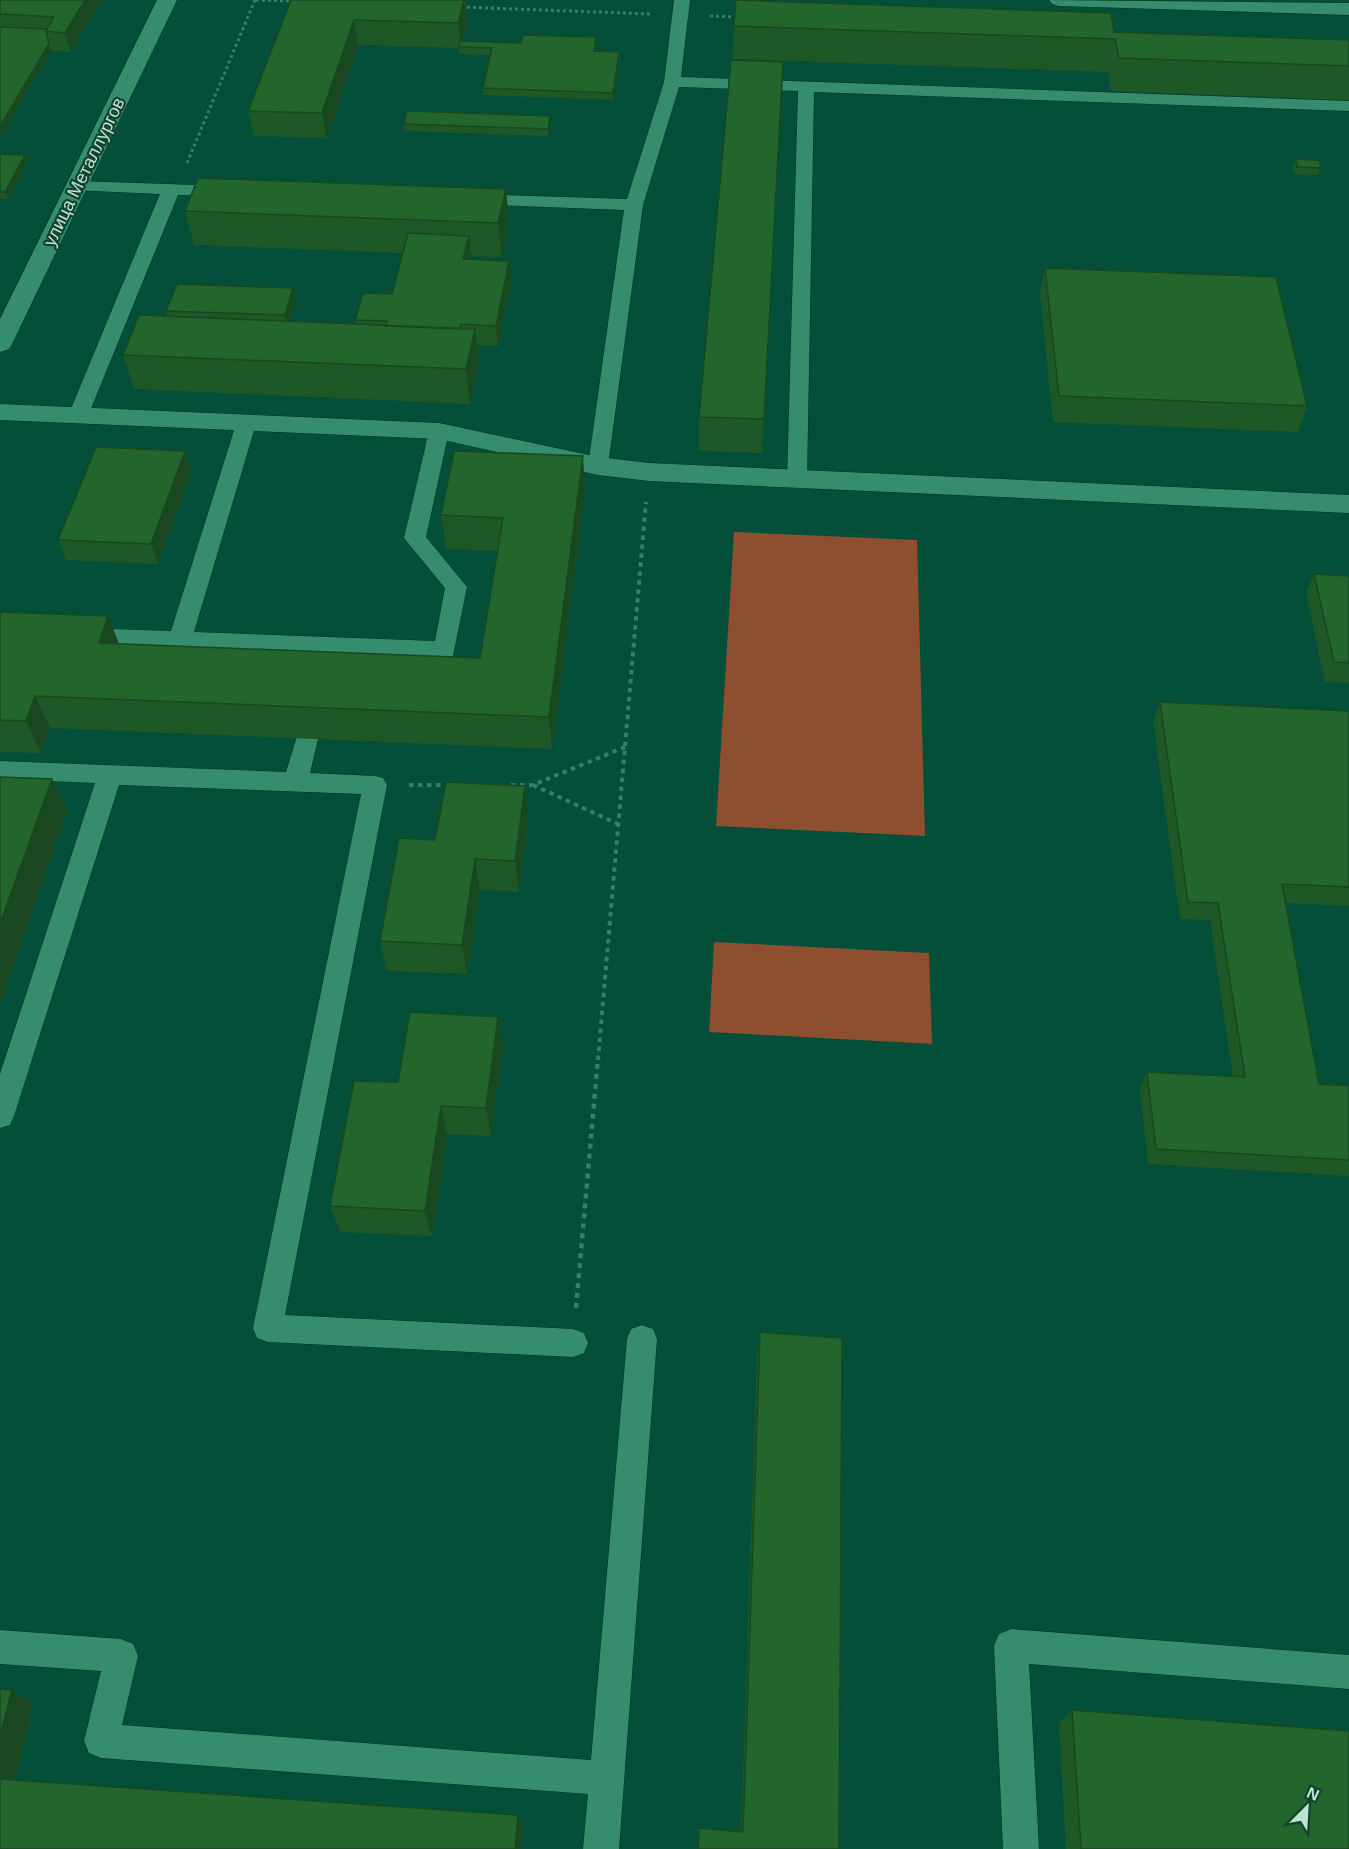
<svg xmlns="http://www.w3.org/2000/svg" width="1349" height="1849" font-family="Helvetica,sans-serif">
<rect width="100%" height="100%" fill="#034f39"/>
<!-- green -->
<path fill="#8d4f30" d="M734,532L917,540L925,836L716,826Z
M714,942L929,953L932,1044L709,1032Z"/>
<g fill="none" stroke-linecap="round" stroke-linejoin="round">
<defs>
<path id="service" d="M674,0H690L681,77L1349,101V111L814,92L807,480L804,485H790L787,480L798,91L679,87L643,205L608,466L605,471H591L588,466L624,210L473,204L464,199L473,194L627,199L664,82Z
M77,181L226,186L235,191L226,196L178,195L88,416L85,421H71L68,416L160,194L71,190L68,186Z
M246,417L253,419L256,424L194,632L435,641L445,588L404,538L429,431L432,426H446L449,431L426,537L467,587L453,656L445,658L73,642L70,636L73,630L81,628L171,631L236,424L239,419Z
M306,730L314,733L318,739L310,773L375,776L383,778L387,785L285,1315L573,1329L584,1333L588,1343L584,1353L573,1357L268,1342L257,1338L253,1328L361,794L119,785L14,1116L10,1125L0,1128V1074L95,783L0,779V761L286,772L298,733Z
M642,1325L653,1329L657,1339L619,1849H583L588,1794L101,1758L89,1753L84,1741L101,1671L0,1664V1630L121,1639L133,1644L138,1656L122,1725L591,1760L627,1339L631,1329Z
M1011,1629L1349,1655V1689L1029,1664L1039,1849H1003L994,1646L999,1634Z"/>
<path id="minor" d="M0,404L439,423L598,457L649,463L1349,495V513L649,481L598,475L439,439L0,420Z"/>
<path id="tertiary" d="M157,0H177L12,344L9,349L0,352V319Z
M1049,0L1349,3V15L1059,6L1052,4Z"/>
</defs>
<!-- service casing -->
<use href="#service" stroke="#003222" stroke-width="1"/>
<!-- minor casing -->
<use href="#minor" stroke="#003222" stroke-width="1"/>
<!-- tertiary casing -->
<use href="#tertiary" stroke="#003222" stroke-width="1"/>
<!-- path-far2 -->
<path stroke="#3b7c67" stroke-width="3" stroke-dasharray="3 3" stroke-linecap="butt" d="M256,0L294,1
M461,7L651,14
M710,16L738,17
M187,163L255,0"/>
<!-- path-far1 -->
<path stroke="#3b7c67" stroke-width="4" stroke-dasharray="4.5 4.5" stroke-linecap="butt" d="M409,785H449
M511,785H533L625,747
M533,785L618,824
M598,1060L646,502"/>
<!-- path -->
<path stroke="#3b7c67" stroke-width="4.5" stroke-dasharray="5 5" stroke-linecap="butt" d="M576,1308L598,1058"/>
<!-- service -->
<use href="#service" fill="#358d6d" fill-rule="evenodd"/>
<!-- minor -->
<use href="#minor" fill="#358d6d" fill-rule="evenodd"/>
<!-- tertiary -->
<use href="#tertiary" fill="#358d6d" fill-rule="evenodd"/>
</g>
<!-- wall -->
<path fill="#1e5827" d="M0,0H101V1L71,52L52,51L0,137Z
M291,0H465L467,24L463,41L521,43L596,37L595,51L619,52L620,58L613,100L483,95V88L491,55L459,54V48L358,45L327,138L254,136L248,111Z
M734,26L1114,32L1349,40V100L1111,91L1108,72L733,59Z
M783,62L762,453L699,451V417Z
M551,123L548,136L405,131L404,124Z
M0,154L25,155L27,162L8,199H0Z
M1296,159L1321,168L1318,175L1295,174L1293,166Z
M185,211L509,223L502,257L471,256L470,259L511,281L498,346L477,345L479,363L470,404L134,389L123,355L168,317L166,311L293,288L296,302L290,322L356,324L355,320L392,294L403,253L194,245Z
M1045,268L1307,406L1298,432L1053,422L1040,294Z
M191,471L158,564L66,560L58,540Z
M585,490L552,749L50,728L41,753L0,752V612L119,644L480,658L498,551L446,549L441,515Z
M1314,574L1349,576V683L1325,682L1306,594Z
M1160,702L1349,711V906L1286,903L1319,1084L1349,1086V1176L1148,1164L1140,1089L1147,1072L1233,1077L1210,920L1180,919L1153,721Z
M529,817L519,892L480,890L467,974L387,971L380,941L435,840Z
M503,1045L491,1136L447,1134L432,1236L340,1232L330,1206L398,1082Z
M760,1332L839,1849L741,1832L757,1355Z
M1072,1710L1349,1849H1066L1059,1723Z"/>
<!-- shaded-wall -->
<path fill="#184720" d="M85,0H101V1L71,52L65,33Z
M464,0L467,24L461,48L458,23Z
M354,20L358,45L327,138L322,113Z
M49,44L52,51L0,137V126Z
M619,52L620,58L613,100V93Z
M550,116L551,123L548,136V129Z
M25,155L27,162L8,199L5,192Z
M506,189L509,223L502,257L498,223Z
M469,236L471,256L466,279L463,259Z
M509,261L511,281L498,346L496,326Z
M293,288L296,302L288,329L285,315Z
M475,329L479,363L470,404L466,369Z
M185,451L191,471L158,564L151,544Z
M583,456L585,490L552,749L549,717Z
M108,616L121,649L99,643Z
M35,696L50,728L41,753L26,721Z
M52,779L67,811L0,1004V924Z
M525,786L529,817L519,892L515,861Z
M475,859L480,890L467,974L462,945Z
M498,1017L503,1045L491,1136L486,1108Z
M441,1106L447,1134L432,1236L425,1211Z
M12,1690L34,1704L12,1789L0,1784V1735Z
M518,1815L524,1825L521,1849H515Z"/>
<!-- building -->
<path fill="#23662d" stroke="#184720" stroke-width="1.5" d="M0,0H85L65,33L46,31L54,17L0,14Z
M291,0H464L458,23L354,20L322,113L248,111Z
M736,0L1111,13L1114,32L1349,40V66L1119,58L1115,39L734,26Z
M0,27L47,29L46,31L49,44L0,126Z
M523,35L596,37L594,51L619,52L613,93L483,88L492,48L459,47L460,41L521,43Z
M731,60L783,62L764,419L699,417Z
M407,111L550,116L548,129L404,124Z
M0,154L25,155L5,192H0Z
M1296,159L1319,160L1321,168L1297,167Z
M198,178L506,189L498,223L185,211Z
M408,233L469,236L463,259L509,261L496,326L461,324L460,329L385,326L387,321L355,320L363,293L392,294Z
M1045,268L1276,277L1307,406L1059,396Z
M177,284L293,288L285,315L166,311Z
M139,315L475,329L466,369L123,355Z
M96,447L185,451L151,544L58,540Z
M454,451L583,456L549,717L35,696L26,721L0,720V612L108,616L99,643L480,658L503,518L441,515Z
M1314,574L1349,576V663L1334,662Z
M1160,702L1349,711V887L1282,884L1319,1084L1349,1086V1160L1156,1149L1147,1072L1245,1077L1218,903L1188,902Z
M0,777L52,779L0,924Z
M446,782L525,786L515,861L475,859L462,945L380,941L399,838L435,840Z
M410,1012L498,1017L486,1108L441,1106L425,1211L330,1206L354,1081L398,1082Z
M760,1332L842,1338L839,1849H698L699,1828L743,1832Z
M0,1689L12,1690L0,1735Z
M1072,1710L1349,1731V1849H1081Z
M0,1779L518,1815L515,1849H0Z"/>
<g text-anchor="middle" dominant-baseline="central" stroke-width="4.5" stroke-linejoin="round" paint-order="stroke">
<!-- far-street labels -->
<g font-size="18" fill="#bde5d3" stroke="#134231">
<text transform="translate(84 172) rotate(-64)">улица Металлургов</text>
</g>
</g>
<!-- north arrow -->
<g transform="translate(1307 1807) rotate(24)" stroke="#134231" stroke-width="4.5" paint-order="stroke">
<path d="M0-4.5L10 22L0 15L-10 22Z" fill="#bde5d3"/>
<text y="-9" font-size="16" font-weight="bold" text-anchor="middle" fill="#bde5d3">N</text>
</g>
</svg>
